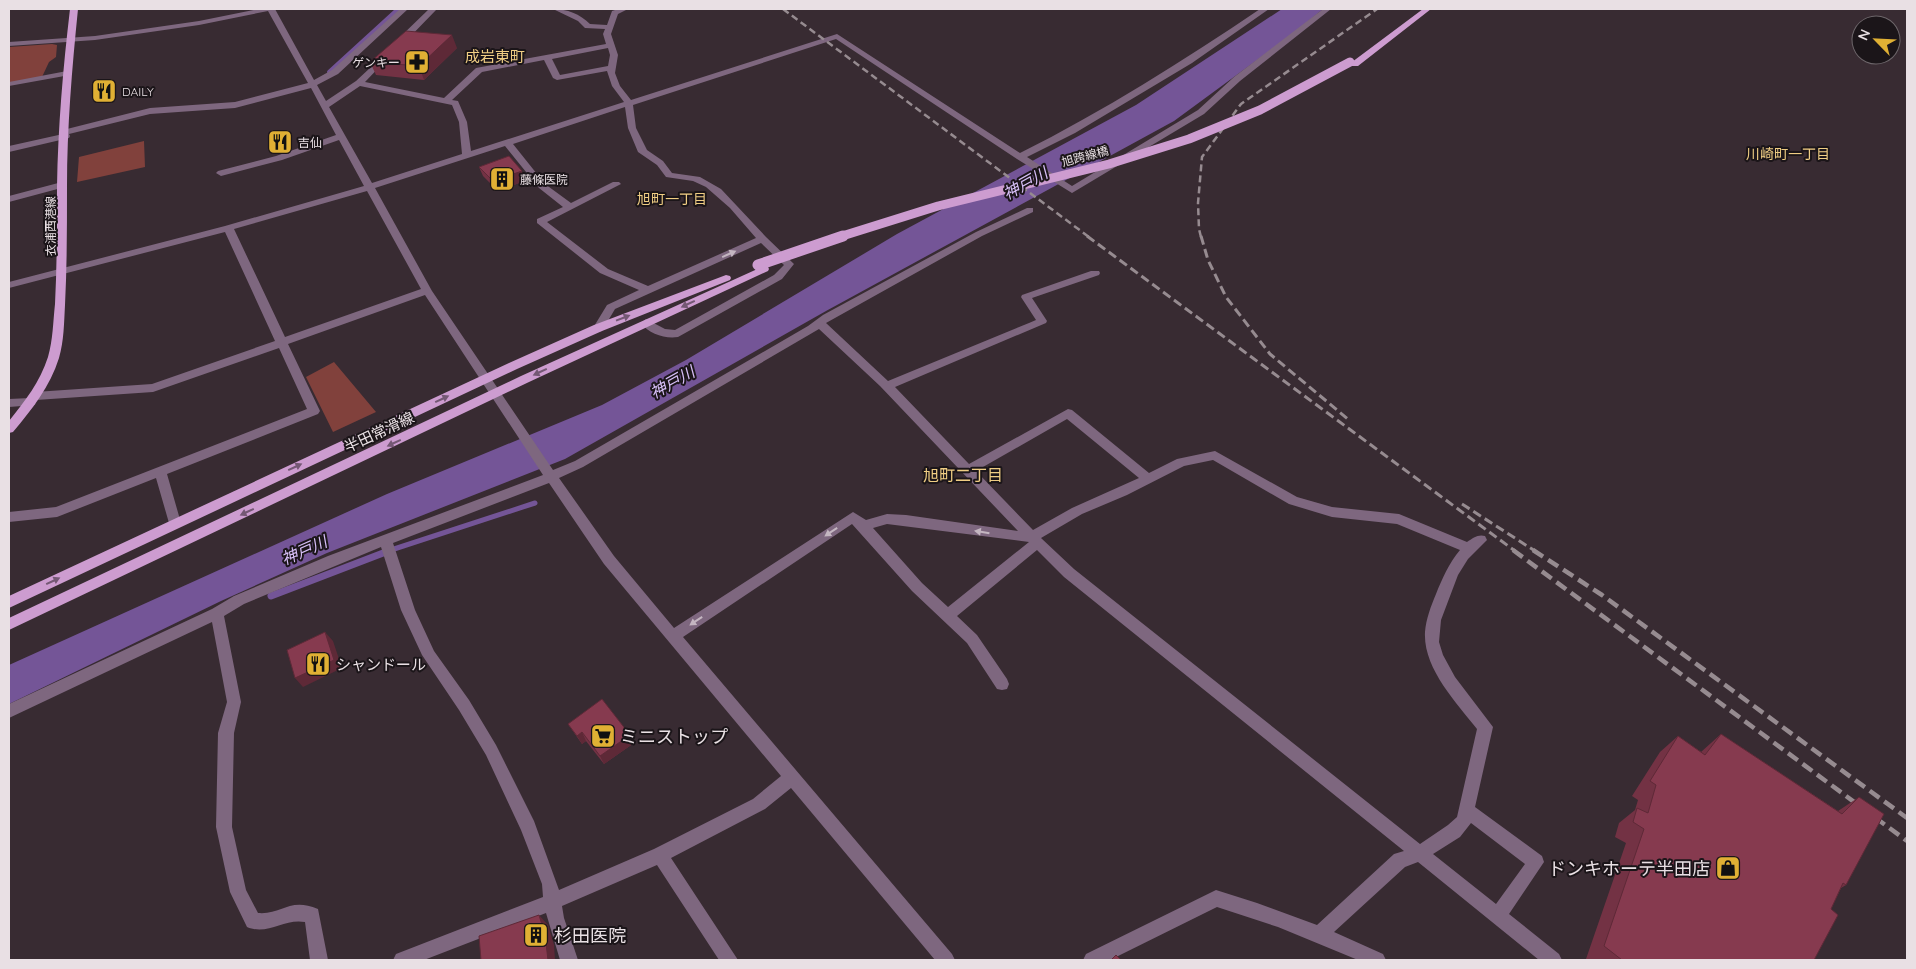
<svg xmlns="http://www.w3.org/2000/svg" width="1916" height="969" font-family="Quicksand,'Noto Sans JP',sans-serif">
<rect width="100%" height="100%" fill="#382b32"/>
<!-- green -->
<path fill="#81413c" d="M52,44L57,45L56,57L49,62L42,77L9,83V47Z
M144,141L145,167L77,182L79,157Z
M334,362L376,412L333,432L306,377Z"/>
<!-- water -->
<path fill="#745597" d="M1282,9H1323L1295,32L1174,121L826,311L565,459L327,553L221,601L9,704V665L387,494L602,405L686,360L897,234L1136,105Z"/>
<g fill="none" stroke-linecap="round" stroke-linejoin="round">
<!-- stream-far2 -->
<path stroke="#745597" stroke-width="4" d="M329,72L398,9"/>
<!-- stream-far1 -->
<path stroke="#745597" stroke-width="5" d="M388,551L535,503"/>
<!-- stream -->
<path stroke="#745597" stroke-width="7" d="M271,596L391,550"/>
<!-- minor -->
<path fill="#7e677f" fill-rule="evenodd" d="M258,9H275L314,80L332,70L400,9H408L338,74L317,85L326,101L356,81L385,54L389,56L388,58L365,82L444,98L476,68L606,44L603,34L605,29L585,28L578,21L553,9C567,9 580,14 590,24L607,25L612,11L618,9H628L618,14L611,34L618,55L615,73L620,86L631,100L837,34L1020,153C1104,111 1183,61 1260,9H1269L1192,63L1075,133L1027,157L1072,186L1198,110L1234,77L1323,9H1331L1240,81L1204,114L1072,193L1017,159L836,39L633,105L636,128L647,150L663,161L672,173L700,177L721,189L766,237L794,264L782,279L678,337C665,339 649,334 641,323L646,319L665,329L675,330L774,275L784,265L761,243L615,309L602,331L598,332L593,328L607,305L639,290L600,273L537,223V219L563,207L539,188L505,146L375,188L432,291L553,470L575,461L808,326L823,315L976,232L1027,208H1033V212L982,236L826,323L888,381L1029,323L1036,320L1021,297L1022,295L1091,271H1099L1100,273L1099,275L1032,298L1047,321L1046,323L895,387L969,464L1068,409L1072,410L1149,473L1177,459L1215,451L1297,497L1332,507L1399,514L1467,542C1473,538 1478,534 1485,536L1487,540L1468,559L1458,575L1441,620L1439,642L1443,655L1455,677L1493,727L1475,807L1542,856L1544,862L1509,914L1559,954L1562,960H1539L1418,862L1405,867L1334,932L1383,954L1386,960H1358L1278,927L1217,907L1110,960H1083L1086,954L1216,890L1257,903L1317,925L1394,854L1404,851L1064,577L1037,550L957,616L977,635L1007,679L1009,684L1007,689L1002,690L997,689L967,643L912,591L852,524L683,637L952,954L955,960H935L791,788L765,809L671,858L738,960H719L657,865L562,906L564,918L578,960H560L546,913L424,960H393L396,954L543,897L542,884L521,830L486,755L459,710L422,655L401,610L381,547L244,604L224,616L241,702L234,733L232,827L246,890L258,913C282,915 289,897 318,909L328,960H310L305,922C284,918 268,936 247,927L230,892L216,827L218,733L227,702L212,622L9,718V704L212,609L234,596L328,556L543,475L425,295L288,344L320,411L318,414L167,474L181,523L180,527H170L169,523L156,478L57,517L9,522V512L56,507L307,409L279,348L153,392L36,400L35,405L9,407V399L30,398L31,393L35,392L152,384L275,341L225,232L9,288V282L225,226L364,186L339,140L282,160L221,176L216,173L218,171L276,156L336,135L311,88L235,108L150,114L69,134L70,136L69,138L9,152V146L63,134V130L150,108L235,102L308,83L268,11L199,25L95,40L9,46V42L95,36L199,21ZM608,48L610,55L608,66L560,75L552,59ZM544,60L553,78L557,80L607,71L612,86L624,102L471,151L467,122L458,101L452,100L482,72ZM360,86L452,105L459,122L462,154L372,183L329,107ZM625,107L628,128L638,152L657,165L666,177L693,181L706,187L730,208L756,238L648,286L608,269L547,222L621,184L619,182H613L571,203L545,184L513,144ZM367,191L421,289L285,337L234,229ZM819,329L880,386L1018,531L906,515L887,514L866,520L853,512L674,628L614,556L559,478L583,467ZM1067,419L1139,478L1072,508L1033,530L976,471ZM1213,460L1289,504L1332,517L1397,524L1460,550C1449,563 1442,579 1436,594C1431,606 1426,619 1425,632C1423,668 1456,702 1477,729L1457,817L1448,825L1420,844L1074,569L1041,538L1082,514L1127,495L1184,466ZM549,483L604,564L781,776L753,799L654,849L559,890L534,821L496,745L469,700L434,651L415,610L393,543ZM887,524L1029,542L948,607L922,583L873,528ZM1471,823L1525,864L1496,904L1433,854L1460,837Z
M429,9H437L403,44H397V40Z
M67,71L71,73L70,75L9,86V82Z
M62,182L65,183V187L9,202V196Z"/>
<!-- major -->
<path fill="#cd9cd0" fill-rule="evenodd" d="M70,9H78C72,68 67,128 67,187C67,227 67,266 65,305C64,323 64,341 59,358C50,387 32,409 13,432L9,433V421C25,401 40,382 48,357C53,340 53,322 55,304C57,265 57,226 57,187C58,127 63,68 70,9Z
M1423,9H1431L1358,66H1352V62Z
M764,266L768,267L769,269L768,271L529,382L9,630V618L521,376Z
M726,275L730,276L731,278L730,280L602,331L517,369L9,608V596L509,363L594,325Z"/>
<!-- rail-far2 -->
<path stroke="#968b90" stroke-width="2.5" stroke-dasharray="7 4" stroke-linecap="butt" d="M783,9L1089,237
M1201,237L1199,229L1198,203L1202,157L1241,104L1377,9"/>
<!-- rail-far1 -->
<path stroke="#968b90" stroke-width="3" stroke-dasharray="9 4.5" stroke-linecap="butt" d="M1087,236L1515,551
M1201,236L1208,260L1226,297L1270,354L1349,420
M1462,504L1535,551"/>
<!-- rail -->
<path stroke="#968b90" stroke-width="4.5" stroke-dasharray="12 6" stroke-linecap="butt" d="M1513,550L1907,841
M1533,550L1602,595L1907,818"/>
<!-- major-bridge-far1 -->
<path stroke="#cd9cd0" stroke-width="9" d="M839,237L938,206L1109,164L1189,139L1260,110L1350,62"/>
<!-- major-bridge -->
<path stroke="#cd9cd0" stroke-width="11" d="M758,265L843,236"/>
</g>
<!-- wall -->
<path fill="#733244" d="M457,48L424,80L376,75L370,62Z
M479,167L525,181L500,190L498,186L494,187L483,176Z
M568,724L630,735L634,743L604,764L586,741L582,744Z
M1721,734L1838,811L1859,797L1846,885L1841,888L1831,909L1814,960H1588L1586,959L1626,843L1615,837L1619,823L1635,810L1638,800L1632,796L1660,752L1678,736L1701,752Z"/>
<!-- shaded-wall -->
<path fill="#5e2937" d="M452,35L457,48L424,80L419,66Z
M522,171L525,181L500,190L496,180Z
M494,177L498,186L494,187L490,178Z
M325,632L333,641L342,668L303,687L295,678Z
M582,732L586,741L582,744L577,736Z
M630,735L634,743L604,764L600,756Z
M539,915L548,925L554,945L555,960H548Z"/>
<!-- building -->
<path fill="#863a4f" stroke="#5e2937" d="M406,31L452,35L419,66L370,62Z
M509,156L522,171L496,180L494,177L490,178L479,167Z
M325,632L334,660L295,678L287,650Z
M602,699L630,735L600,756L582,732L577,736L568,724Z
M1721,734L1842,814L1859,797L1884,814L1846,885L1843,883L1831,909L1838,915L1814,960H1622L1604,946L1644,829L1633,822L1637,808L1648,813L1656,785L1650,781L1678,736L1705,755Z
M539,915L545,935L548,960H481L479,936Z
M1116,955L1121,960H1111Z"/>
<!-- one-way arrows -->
<defs><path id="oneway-solid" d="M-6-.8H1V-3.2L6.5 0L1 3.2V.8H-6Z" transform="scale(1.25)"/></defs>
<g fill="#c4b6c1">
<use href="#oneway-solid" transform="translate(729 254) rotate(-24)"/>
<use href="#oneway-solid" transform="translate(831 532) rotate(146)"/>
<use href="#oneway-solid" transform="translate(982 532) rotate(-171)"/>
<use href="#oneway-solid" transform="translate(696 621) rotate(146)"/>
</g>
<g fill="#745874">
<use href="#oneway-solid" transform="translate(688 304) rotate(155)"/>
<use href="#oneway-solid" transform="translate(623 318) rotate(-21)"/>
<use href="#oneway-solid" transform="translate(540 372) rotate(155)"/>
<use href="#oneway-solid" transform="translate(442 399) rotate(-25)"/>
<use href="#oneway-solid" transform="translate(394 443) rotate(155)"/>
<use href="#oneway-solid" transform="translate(295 467) rotate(-25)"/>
<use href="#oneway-solid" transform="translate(247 512) rotate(155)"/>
<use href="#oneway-solid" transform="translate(53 581) rotate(-25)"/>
</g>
<!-- icons -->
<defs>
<symbol id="pharmacy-square" viewBox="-11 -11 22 22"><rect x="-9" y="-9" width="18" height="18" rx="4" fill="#e0b034" stroke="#1b1519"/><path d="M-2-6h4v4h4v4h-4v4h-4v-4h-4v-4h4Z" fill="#111"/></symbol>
<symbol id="restaurant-square" viewBox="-11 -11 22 22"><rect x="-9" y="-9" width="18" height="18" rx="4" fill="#e0b034" stroke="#1b1519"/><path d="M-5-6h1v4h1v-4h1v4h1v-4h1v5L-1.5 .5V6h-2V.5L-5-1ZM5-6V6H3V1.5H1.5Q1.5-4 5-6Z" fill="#111"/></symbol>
<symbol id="building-square" viewBox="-11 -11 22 22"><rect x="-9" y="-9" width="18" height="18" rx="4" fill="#e0b034" stroke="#1b1519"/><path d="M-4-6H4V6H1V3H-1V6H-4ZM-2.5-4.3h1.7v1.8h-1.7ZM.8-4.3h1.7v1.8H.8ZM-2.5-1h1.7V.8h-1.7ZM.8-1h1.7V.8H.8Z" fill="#111"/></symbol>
<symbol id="supermarket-square" viewBox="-11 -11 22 22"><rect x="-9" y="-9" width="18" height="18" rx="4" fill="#e0b034" stroke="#1b1519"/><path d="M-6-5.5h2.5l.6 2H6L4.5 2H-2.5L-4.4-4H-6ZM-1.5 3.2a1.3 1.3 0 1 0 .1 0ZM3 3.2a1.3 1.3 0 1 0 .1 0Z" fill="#111"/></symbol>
<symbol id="shop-square" viewBox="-11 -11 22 22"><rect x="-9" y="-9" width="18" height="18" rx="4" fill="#e0b034" stroke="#1b1519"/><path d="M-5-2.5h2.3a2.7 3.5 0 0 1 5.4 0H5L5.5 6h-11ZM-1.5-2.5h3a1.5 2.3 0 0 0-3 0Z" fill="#111"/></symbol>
</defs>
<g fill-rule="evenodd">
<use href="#pharmacy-square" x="403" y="48" width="28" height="28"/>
<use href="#restaurant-square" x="90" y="77" width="28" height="28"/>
<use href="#restaurant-square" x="266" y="128" width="28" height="28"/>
<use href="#building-square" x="488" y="165" width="28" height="28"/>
<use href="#restaurant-square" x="304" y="650" width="28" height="28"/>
<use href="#supermarket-square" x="589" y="722" width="28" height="28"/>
<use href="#shop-square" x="1714" y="854" width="28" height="28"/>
<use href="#building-square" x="522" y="921" width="28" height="28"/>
</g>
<g text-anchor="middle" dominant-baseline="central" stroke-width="4" stroke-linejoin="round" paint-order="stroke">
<!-- far-poi labels -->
<g font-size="12" fill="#e9e0e4" stroke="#1b1519" text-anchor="start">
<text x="400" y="62" text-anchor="end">ゲンキー</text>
<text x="122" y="91">DAILY</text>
<text x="298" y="142">吉仙</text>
<text x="520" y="179">藤條医院</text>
</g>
<!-- far-street labels -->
<g font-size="12" fill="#e9e0e4" stroke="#1b1519">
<text transform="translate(1085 156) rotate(-15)">旭跨線橋</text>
<text transform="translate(50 226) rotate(-90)">衣浦西港線</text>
</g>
<!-- far-neighbourhood labels -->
<g font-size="14" fill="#f0ce84" stroke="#1b1519">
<text x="1788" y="154">川崎町一丁目</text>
<text x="672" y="199">旭町一丁目</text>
</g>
<!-- far-quarter labels -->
<g font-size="15" fill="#f0ce84" stroke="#1b1519">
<text x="495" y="56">成岩東町</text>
</g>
<!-- street labels -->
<g font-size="15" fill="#e9e0e4" stroke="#1b1519">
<text transform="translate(379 432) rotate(-25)">半田常滑線</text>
</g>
<!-- poi labels -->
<g font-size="15" fill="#e9e0e4" stroke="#1b1519" text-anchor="start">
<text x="336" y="664">シャンドール</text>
</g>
<!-- water labels -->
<g font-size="16" font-style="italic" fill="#d6bef6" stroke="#1b1519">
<text transform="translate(1025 183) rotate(-29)">神戸川</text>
<text transform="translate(672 382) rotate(-29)">神戸川</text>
<text transform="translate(304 550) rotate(-24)">神戸川</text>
</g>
<!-- neighbourhood labels -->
<g font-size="16" fill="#f0ce84" stroke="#1b1519">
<text x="963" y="475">旭町二丁目</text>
</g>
<!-- near-poi labels -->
<g font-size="18" fill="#e9e0e4" stroke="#1b1519" text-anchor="start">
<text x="620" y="736">ミニストップ</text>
<text x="1710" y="868" text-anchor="end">ドンキホーテ半田店</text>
<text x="554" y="935">杉田医院</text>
</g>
</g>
<!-- border -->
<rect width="1916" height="969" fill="none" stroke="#e9e0e4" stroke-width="20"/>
<!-- north arrow -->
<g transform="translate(1876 40) rotate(294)"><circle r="24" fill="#1b1519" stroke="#6d666a"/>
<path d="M0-4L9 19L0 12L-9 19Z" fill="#e0b034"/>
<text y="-8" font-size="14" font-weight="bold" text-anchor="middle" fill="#e9e0e4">N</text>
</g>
</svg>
